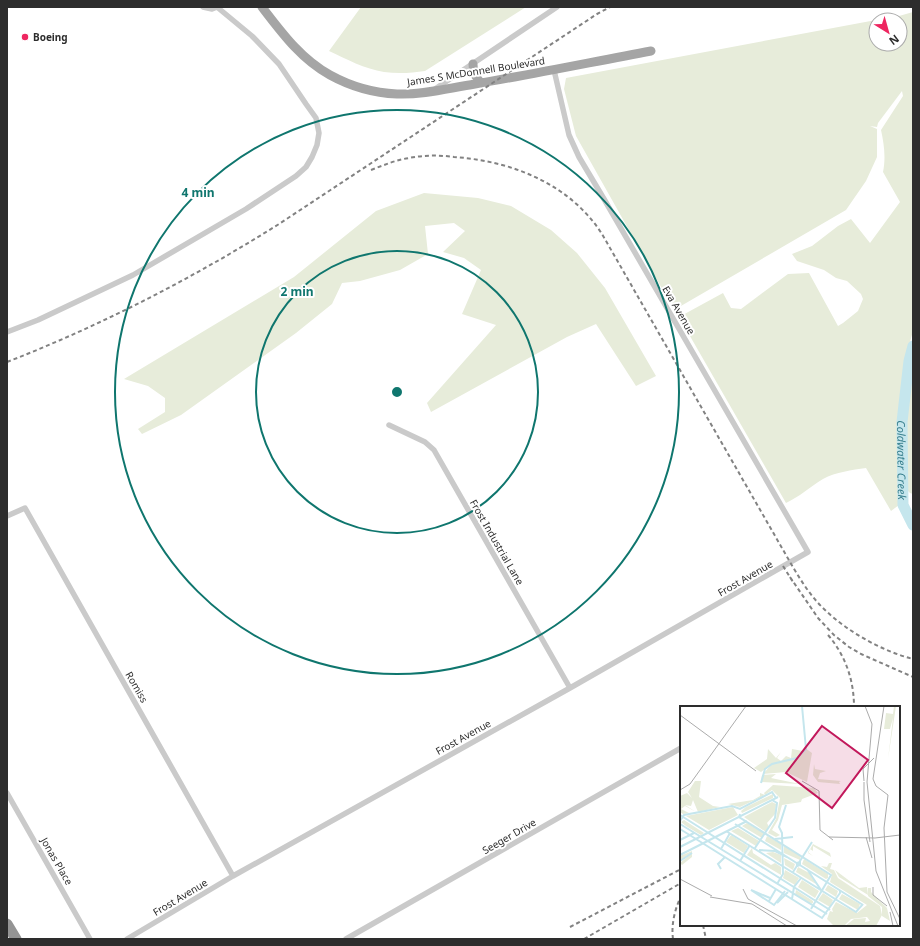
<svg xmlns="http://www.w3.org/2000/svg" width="920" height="946" font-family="'Noto Sans',sans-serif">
<rect width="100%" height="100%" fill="#fff"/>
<!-- green -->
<path fill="#e7ecda" d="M361,7H526L425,71C412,73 398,74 384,72C365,69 346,59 329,51Z
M913,12V331L905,360L898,417L899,505L891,511L866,468C852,470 836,472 823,479C810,487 799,497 786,503L679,317L723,293L731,308L741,309L788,274L809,273L838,326L843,323L858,311L863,299L861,294L847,281L836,278L824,270L797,261L792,254L812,246L838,226L851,219L870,243L900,202L883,172C886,157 884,144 881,130L903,96L902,91L878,123L877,127L870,126L877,129V157L866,181L846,210L674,310L576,136L564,89L566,78L876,20V44H900V20H878L899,16Z
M424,193L478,198L511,206L551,230L577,253L605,288L656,376L636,386L596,324L567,337L431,412L427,403L496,325L462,314L481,270L464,258L443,252L465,231L454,223L425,226L428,254L400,270L360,281L342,283L332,304L296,333L181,415L142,434L138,429L165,412V398L148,386L124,379L294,277L376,211Z
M913,355V494L910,493L907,490L905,429L911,361Z"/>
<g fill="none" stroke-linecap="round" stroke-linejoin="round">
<!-- river -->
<path stroke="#c5e6ed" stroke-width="11" id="s1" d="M913,346L909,361L902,422L903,505L913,525"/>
<!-- street -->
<path stroke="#cacaca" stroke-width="5.5" d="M203,7L212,9L217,7
M435,89L557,7
M7,332L38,320L133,275L246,209L296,176L306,167L312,157L317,145L319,133L316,118L306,104L279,64L252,36L217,7
M389,425L425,442L434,450L570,688
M7,516L25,508L233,876
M7,793L90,939
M127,939L233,876L570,688L808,552L604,199L579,157L569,135L554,70
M346,939L681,748"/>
<!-- primary -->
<path stroke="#a5a5a5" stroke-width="9" d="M262,7C282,33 301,59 330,75C350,86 374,93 397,94C423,95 449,88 475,84C534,74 592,62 651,51
M473,64C473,73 475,76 481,83"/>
<!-- highway -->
<path stroke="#949494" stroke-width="11" d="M7,924L16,939"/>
<!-- rail -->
<path stroke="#828282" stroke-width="2" stroke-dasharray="4 3" stroke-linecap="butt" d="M371,170C384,165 396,160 409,158C424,155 439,155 454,157C512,161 570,184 602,234L790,562C800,579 810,596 825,610C848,632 882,651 913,659
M7,362C102,325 193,278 279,224L597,14L610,7
M783,566L793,582
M790,577L818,618L834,635L849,647L861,654L913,677
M828,635C846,656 854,681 854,707
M703,925L706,939
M570,927L681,869
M584,939L681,883
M673,939C671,924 675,909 681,896"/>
</g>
<!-- distance rings -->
<g fill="none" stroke="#0f766e" stroke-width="2">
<circle cx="397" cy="392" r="141"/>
<circle cx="397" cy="392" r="282"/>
</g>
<!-- markers -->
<circle fill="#ee2660" stroke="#fff" stroke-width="1.5" cx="25" cy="37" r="4"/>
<g text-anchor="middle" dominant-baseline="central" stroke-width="4" stroke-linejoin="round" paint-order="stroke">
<!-- poi labels -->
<g font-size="10" font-weight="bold" fill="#2d2d2d" stroke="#fff" text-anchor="start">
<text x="33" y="37">Boeing</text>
</g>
<!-- street labels -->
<g font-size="10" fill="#2d2d2d" stroke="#fff">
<text transform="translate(476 71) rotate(-9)">James S McDonnell Boulevard</text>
<text transform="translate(679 310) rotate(60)">Eva Avenue</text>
<text transform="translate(497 542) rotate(60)">Frost Industrial Lane</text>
<text transform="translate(745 578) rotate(-30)">Frost Avenue</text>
<text transform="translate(137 687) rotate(60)">Romiss</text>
<text transform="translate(463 737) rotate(-29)">Frost Avenue</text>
<text transform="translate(509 836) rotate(-30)">Seeger Drive</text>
<text transform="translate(57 861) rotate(60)">Jonas Place</text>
<text transform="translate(180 897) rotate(-31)">Frost Avenue</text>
</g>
<!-- water labels -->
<g font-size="11" font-style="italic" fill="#367e8c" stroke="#fff">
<text stroke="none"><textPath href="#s1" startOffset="115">Coldwater Creek</textPath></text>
</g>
</g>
<!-- overview -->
<g transform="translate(680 706)">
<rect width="220" height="220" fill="#fff"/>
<path d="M214,0H216L208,53L213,12L210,23H204L206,7L213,8ZM125,42L132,47L127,76L106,66L83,68L92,58L81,66L74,62L87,53L88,43L96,52L101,46L97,52L101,55L106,50L111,52L112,43L123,45ZM134,58L135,63L146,65L140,67L138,73L161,75L159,76L160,78L138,76L133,69ZM96,68L91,72L120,78L81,76L82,69ZM15,75H21L19,91L33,100L40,101L18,106L13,94L11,100L5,99L16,106L5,100L1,103L9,107L3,108L0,106V90L7,87L12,92L8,86ZM93,79L134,82L138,87L122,93L121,96L102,99L98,114L92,124L100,129L96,131L88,127L96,113L100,92L92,84L85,89L84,87ZM80,87L85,89L60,101L48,98L73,94L80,90ZM93,88V92L62,107L61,105L66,101ZM92,96L96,98L95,108L87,117L89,121L86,126L64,111ZM53,101L58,109L29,124L6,110ZM4,114L24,127L21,129L6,120L1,116ZM67,117L84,127L82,132L62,120ZM58,122L79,135L76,140L51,125ZM51,129L68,140L64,147L46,136ZM87,130L101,138V144L85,135ZM133,138L150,147L151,151L133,140V145L130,143L128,146L133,150L128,147ZM104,140L121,150L120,154L104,147ZM72,142L73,147L91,159L95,157L101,161V169L67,149ZM12,145V151L2,159L0,157L12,147L0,155V150ZM93,146L101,149V157L86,147ZM104,152L115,158L113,164L105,159ZM124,153L148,168V172L146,173L122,158ZM149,157H152L150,163L154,164L158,172L200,200L202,209L196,220H165L174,213L186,212L185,216L190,215L187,211L171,213L164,220H154L147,213L150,205L153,206L152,203L156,196L177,207L187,199L150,176L152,168L141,160L147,161ZM118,161L131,168L136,178L116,166ZM105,164L119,172L115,179L103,172ZM155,164L179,182L187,181L188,189L159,171ZM122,174L139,185L135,192L118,181ZM148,179L158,185L156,191L145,184ZM188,182H191V186L207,202L210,215L202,210V201L188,190ZM116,184L133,195V197L131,198L115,189ZM143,187L153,194L150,201L138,194ZM162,188L180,198L178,204L159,193Z" fill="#e7ecda"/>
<path fill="none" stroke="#c5e6ed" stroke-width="2" d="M81,77L85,63L92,58L117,52L126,43L122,0M60,108L59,111L151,169L131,203M0,109L150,204M0,115L4,109L52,100L60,103L92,86L96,92M0,118L147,208M55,118L183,199M0,123L142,212L160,187V184M46,125L176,206L183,198M95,133L113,131M0,134L14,127M0,141L98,91M75,142L95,112L97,97L92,94M41,143L50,127M79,144L95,145L107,151M0,149L67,115M0,155L12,147M60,155L70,139M120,156V159L117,160V157ZM41,163L38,158L45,151M127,163L141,184M113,166L132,136M97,178L103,168L102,127L99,121L106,99M90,192L71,184L94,199L105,185M112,193L114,181L121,172M89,195L96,183M97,197L108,186"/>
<path fill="none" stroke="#ababab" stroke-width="1" d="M185,0L192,18L187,76L196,165L218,220M204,0L193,73L196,80L208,89L204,122L207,186L220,213M0,9L76,65M122,75L139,85L140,124L153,134M184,75L183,63L194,52M184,76V94L190,136M0,84L10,78L66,0M149,131L195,132L220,129M186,131L192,152M0,173L32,190M193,181V189L207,200M63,183L68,193L117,220M30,191L72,198L107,220M210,206L213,220"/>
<path fill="#c2185b" fill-opacity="0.15" stroke="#c2185b" stroke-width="2" d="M142,20L188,54L152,102L106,67Z"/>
<rect width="220" height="220" fill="none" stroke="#2d2d2d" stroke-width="2"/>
</g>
<circle cx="397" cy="392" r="6" fill="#0f766e" stroke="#fff" stroke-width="2"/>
<g font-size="12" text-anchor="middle" font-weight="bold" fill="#0f766e" stroke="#fff" stroke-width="4" stroke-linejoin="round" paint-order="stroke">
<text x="198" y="197">4 min</text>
<text x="297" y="296">2 min</text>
</g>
<!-- border -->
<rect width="920" height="946" fill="none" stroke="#2d2d2d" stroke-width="16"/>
<!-- north arrow -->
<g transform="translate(888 32) rotate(143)"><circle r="19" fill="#ffffff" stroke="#ababab"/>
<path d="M0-3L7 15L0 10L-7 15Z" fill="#ee2660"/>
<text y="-6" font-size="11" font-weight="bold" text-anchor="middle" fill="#2d2d2d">N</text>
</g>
</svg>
